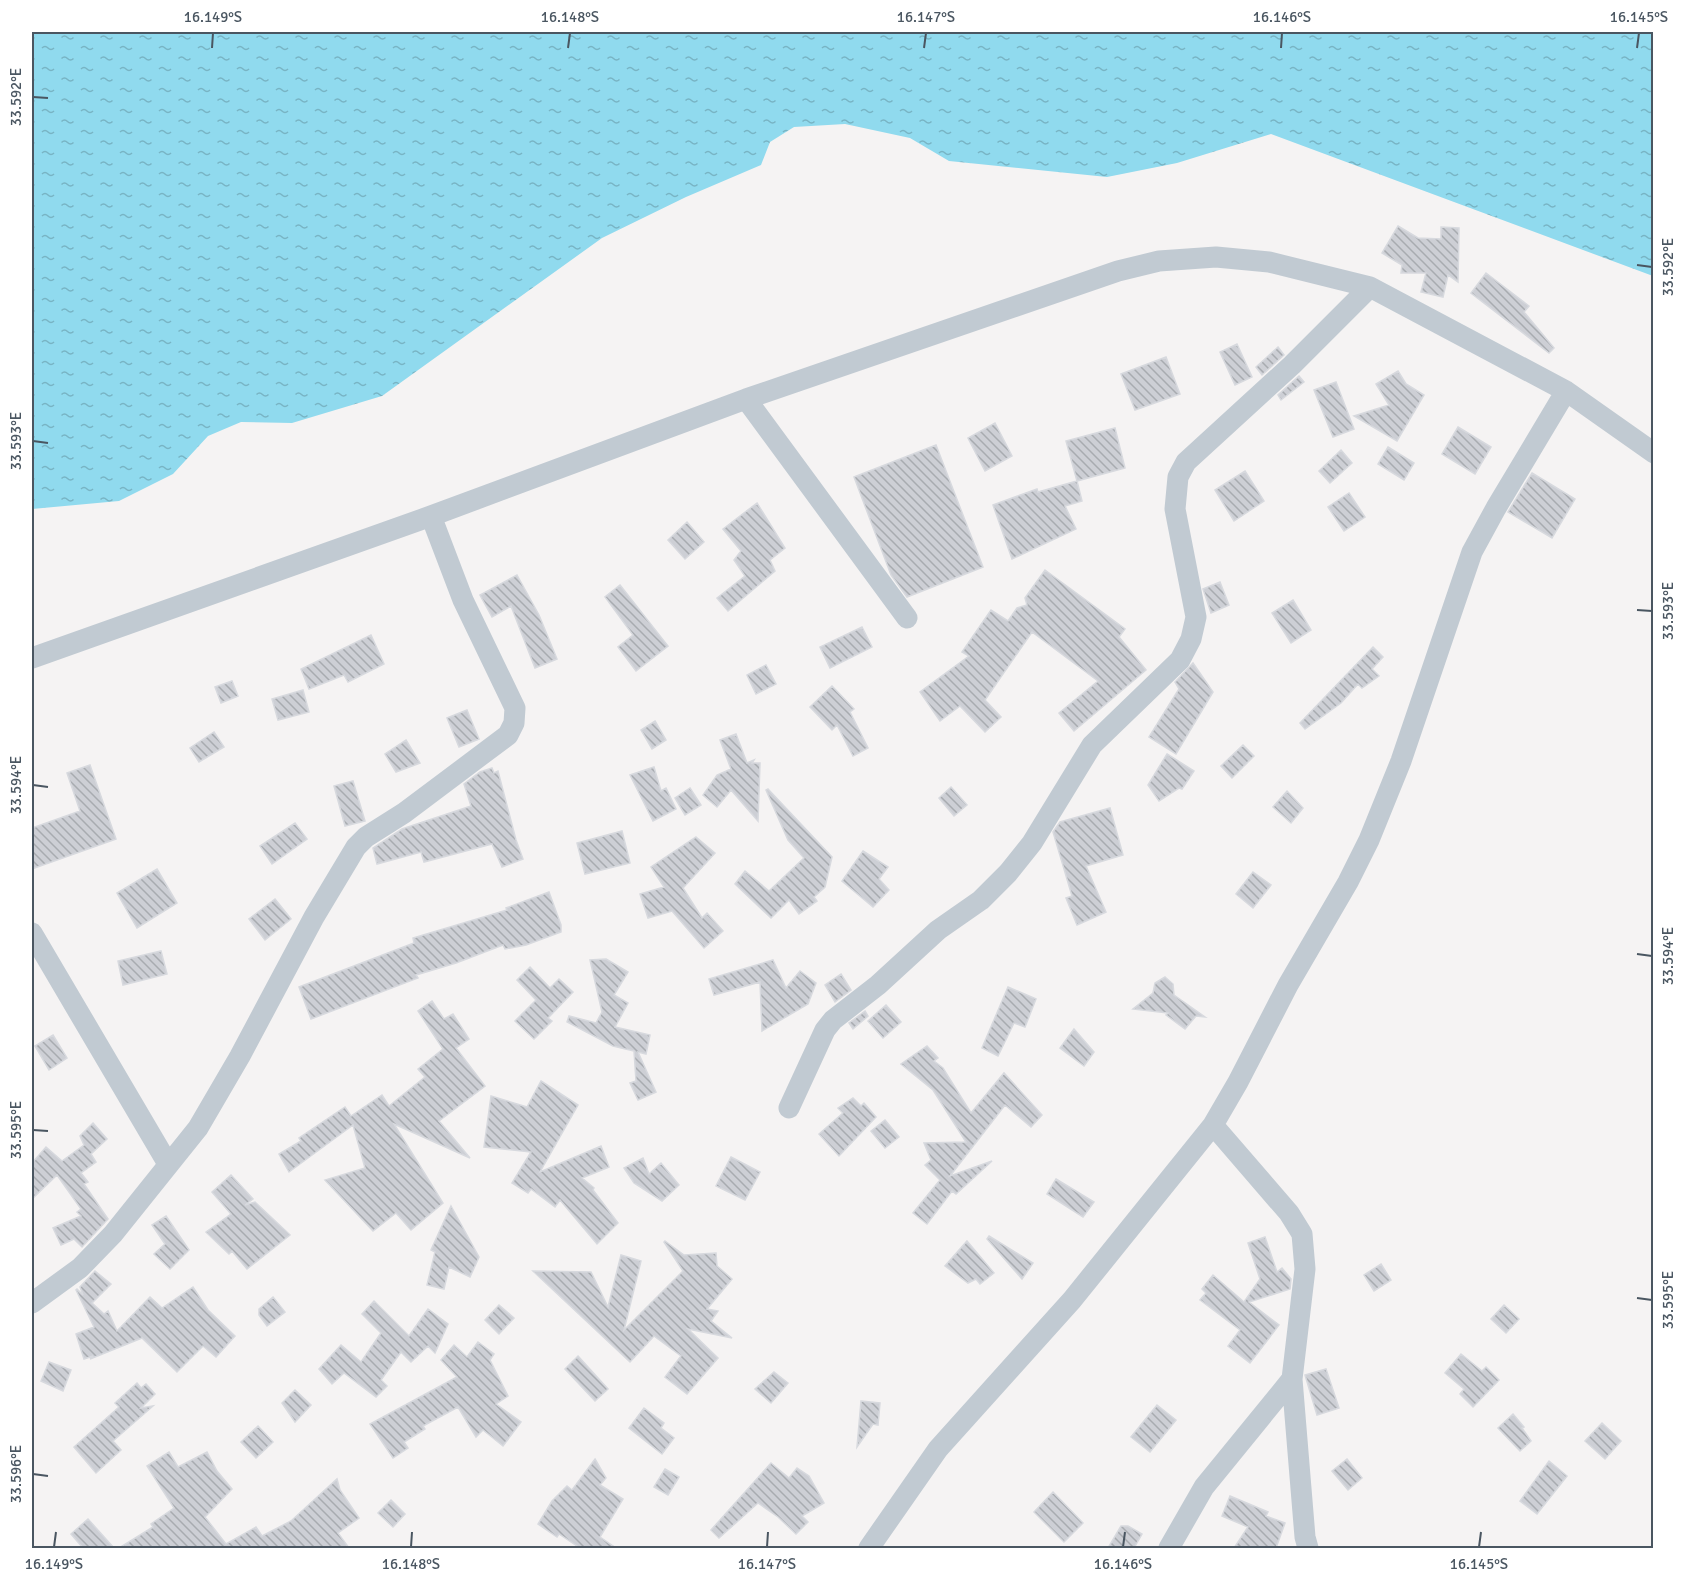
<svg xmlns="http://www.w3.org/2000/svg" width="1685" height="1580" font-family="Signika,sans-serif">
<defs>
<pattern id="water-ripples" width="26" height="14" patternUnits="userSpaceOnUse" patternTransform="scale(1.5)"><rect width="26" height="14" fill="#90daee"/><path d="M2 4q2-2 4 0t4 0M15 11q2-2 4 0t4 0" fill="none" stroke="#78b4c4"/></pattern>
<pattern id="building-back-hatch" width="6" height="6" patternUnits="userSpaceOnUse" patternTransform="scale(1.5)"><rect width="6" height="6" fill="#cdcfd5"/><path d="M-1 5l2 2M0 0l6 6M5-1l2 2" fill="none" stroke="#a8abb0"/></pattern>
</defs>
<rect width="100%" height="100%" fill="#f5f3f3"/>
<!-- water -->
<path fill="url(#water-ripples)" d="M32,32H1653V276L1271,134L1177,163L1107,177L949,161L910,138L845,124L794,127L770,142L761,165L686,197L602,238L382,396L292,423L241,422L208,436L173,474L119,501L32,509Z"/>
<!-- building -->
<path fill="url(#building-back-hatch)" stroke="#d7d9de" stroke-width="1.5" d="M1398,226L1418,238L1441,239V227L1459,228L1458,282L1448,275L1443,297L1421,292L1426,273H1401L1402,265L1382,253Z
M1486,273L1529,306L1524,312L1554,348L1549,353L1471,293Z
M1237,344L1252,377L1235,385L1220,352Z
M1278,347L1284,355L1262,375L1256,367Z
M1166,357L1180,394L1135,410L1121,374Z
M1398,371L1406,384L1424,395L1397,441L1354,416L1389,405L1376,384Z
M1299,376L1304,382L1281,400L1278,395Z
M1336,382L1354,429L1333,437L1314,390Z
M995,423L1012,456L985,471L968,438Z
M1458,427L1491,447L1475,474L1442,454Z
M1115,428L1125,468L1077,481L1066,441Z
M936,445L983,567L907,597L891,575L854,477Z
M1388,447L1414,463L1404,480L1378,464Z
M1341,450L1352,463L1330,483L1319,471Z
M1245,471L1264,501L1234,521L1215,490Z
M1532,473L1575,499L1552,538L1508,512Z
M1077,481L1082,501L1065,506L1076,529L1012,559L993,505L1037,489L1038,492Z
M1349,493L1365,517L1344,531L1328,507Z
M757,503L785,548L770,560L775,571L728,611L717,598L745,576L734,560L741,551L723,529Z
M687,522L704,542L685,559L668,540Z
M1045,570L1125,629L1119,637L1146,670L1074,731L1059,713L1098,681L1032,632L985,700L1001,717L985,732L960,706L940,721L920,692L969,656L962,652L991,610L1008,621L1017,608L1027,605L1025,598Z
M517,575L539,615L557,659L535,668L511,606L492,617L480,595Z
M1220,582L1229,605L1211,613L1203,589Z
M620,585L668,646L636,671L618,647L633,635L605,597Z
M1293,600L1311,630L1291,643L1272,613Z
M862,627L872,647L830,668L820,647Z
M371,635L384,664L348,682L344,675L309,689L301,669Z
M1373,647L1383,657L1372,669L1379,676L1362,688L1358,684L1341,703L1305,729L1300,723Z
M1193,663L1213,692L1176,754L1149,737L1179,689L1175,682Z
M766,665L776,684L756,694L747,675Z
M232,681L238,696L221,703L215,687Z
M832,686L854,709L850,712L868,748L853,756L837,725L832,730L810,707Z
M303,690L309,712L278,720L272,699Z
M467,710L479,739L459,747L447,718Z
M655,721L666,740L652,749L641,730Z
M214,732L224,747L199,762L190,748Z
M736,734L747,763L754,760L752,763H760L758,821L731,790L717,807L703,795L717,775L731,769L720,740Z
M406,740L420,763L396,772L385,754Z
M1243,745L1254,756L1232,778L1221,766Z
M1167,754L1194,771L1182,789L1179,788L1159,801L1148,785Z
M90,765L116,839L32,869V828L80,811L67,773Z
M654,767L661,791L666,788L676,809L653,821L630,775Z
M492,768L494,773L498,771L516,840L523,859L502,867L492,844L424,862L421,852L377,864L373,848L402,829L471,806L464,784L480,772Z
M353,781L365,821L345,826L334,786Z
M951,787L967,805L954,816L939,798Z
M690,788L701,805L685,815L675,798Z
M768,789L832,857L825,887L814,897L817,901L799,914L789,900L771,918L735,884L745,871L769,891L804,858L788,840L766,790Z
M1287,791L1303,808L1291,823L1273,807Z
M1110,808L1123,855L1086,866L1106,912L1077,925L1066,898L1072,896L1053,832L1060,822Z
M295,823L307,839L272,864L260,846Z
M622,831L630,863L585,874L577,843Z
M696,837L715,853L683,888L702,918L707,913L723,931L704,948L672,911L648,918L640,894L664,887L651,867Z
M863,851L888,867L879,879L889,890L873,907L842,881Z
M157,869L177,903L137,928L117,893Z
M1253,872L1271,885L1253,908L1236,894Z
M549,892L561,925V932L526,945L505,949L503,945L456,963L416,975L418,978L311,1019L299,987L414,943L413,938L507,910L506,908Z
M275,899L291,919L265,940L249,919Z
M161,951L167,974L123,985L118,961Z
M606,959L628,972L614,995L628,1003L615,1027L650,1035L646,1054L638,1052L656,1092L638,1100L630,1083L636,1081L634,1051L613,1046L567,1022L569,1016L596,1023L602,1012L590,960Z
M773,960L786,988L800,971L816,983L808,1004L762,1031L760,982L714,995L709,979Z
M530,967L550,988L559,979L573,992L548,1018L552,1021L534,1039L515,1021L536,1000L517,980Z
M841,974L851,990L835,1002L825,985Z
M1165,977L1173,984L1174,995L1205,1017L1196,1016L1185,1029L1166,1015L1168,1013L1133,1009L1153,993L1155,983Z
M1008,987L1036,999L1025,1027L1014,1023L998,1056L982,1048Z
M432,1001L444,1019L453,1014L469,1039L456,1048L485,1086L439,1121L470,1158L394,1124L443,1203L411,1230L396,1213L373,1231L325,1180L365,1168L353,1125L289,1172L279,1154L301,1141L299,1138L345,1107L351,1116L382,1095L389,1106L425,1077L418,1069L443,1049L418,1011Z
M886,1005L901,1022L883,1038L868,1021Z
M865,1011L868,1016L853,1029L849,1023Z
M1074,1029L1094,1052L1084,1066L1060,1048Z
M53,1035L67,1058L49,1070L35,1046Z
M927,1046L938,1058L934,1061L943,1068L971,1113L1004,1073L1042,1115L1031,1127L1005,1105L950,1176L992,1161L956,1194L952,1191L927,1224L913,1213L940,1180L925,1165L931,1160L924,1143L966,1142L933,1090L901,1064Z
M541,1081L578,1105L540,1172L601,1146L609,1167L582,1178L594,1188L593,1190L618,1223L597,1244L560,1200L555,1207L531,1189L528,1193L512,1183L531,1152L484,1147L491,1096L527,1107Z
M853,1098L861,1106L864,1103L876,1117L839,1156L819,1134L843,1113L838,1108Z
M885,1120L899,1137L885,1148L871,1131Z
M93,1123L107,1139L91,1154L96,1162L81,1173L88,1182L84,1184L108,1219L82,1247L74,1239L61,1245L53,1228L81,1216L77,1212L81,1209L57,1175L32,1199V1163L46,1147L62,1161L84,1145L80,1136Z
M731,1157L760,1172L745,1200L716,1186Z
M643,1158L649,1174L661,1163L679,1185L662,1201L634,1183L624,1168Z
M231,1175L253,1199L245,1205L255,1202L290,1235L247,1269L232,1251L229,1254L206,1232L231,1214L212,1192Z
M1056,1179L1094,1202L1083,1217L1047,1194Z
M451,1206L479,1257L470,1277L449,1267L444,1289L427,1285L435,1252L431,1250Z
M166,1216L189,1250L170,1269L154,1254L165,1244L152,1225Z
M989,1236L1033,1263L1022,1279L987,1239Z
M1265,1237L1277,1272L1282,1268L1291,1279L1290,1289L1249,1302L1279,1325L1250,1363L1228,1346L1240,1330L1200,1300L1206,1293L1202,1289L1213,1275L1244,1302L1260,1279L1248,1243Z
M665,1241L684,1255L716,1253L717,1266L732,1279L707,1309L718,1311L711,1321L732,1338L688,1329L718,1358L687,1394L665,1377L681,1356L654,1336L630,1362L533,1271L591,1272L608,1307L621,1255L641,1261L624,1330L683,1271L664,1242Z
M967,1241L994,1273L980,1284L976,1279L968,1283L945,1266Z
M1381,1264L1391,1280L1374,1291L1364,1275Z
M95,1271L111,1284L92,1303L104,1314L108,1311L117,1331L150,1297L162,1308L193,1287L208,1310L235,1336L216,1357L203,1346L177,1372L142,1338L90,1359L93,1356L84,1359L76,1334L94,1327L76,1290L77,1289L83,1295L80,1287Z
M273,1297L285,1312L267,1326L259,1315V1309Z
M374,1301L409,1336L428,1309L448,1324L435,1353L428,1346L411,1362L401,1352L381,1380L387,1386L376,1397L344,1373L332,1384L319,1369L341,1345L361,1362L381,1333L362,1314Z
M499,1305L514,1318L499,1334L485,1320Z
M1504,1305L1519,1319L1506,1333L1491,1319Z
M478,1342L494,1354L490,1360L508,1396L496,1404L521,1422L503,1446L483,1430L476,1437L458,1407L423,1426L425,1429L404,1442L408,1448L393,1458L370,1424L457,1377L441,1360L454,1345L467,1357Z
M1461,1354L1482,1371L1486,1367L1499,1380L1473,1407L1460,1394L1464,1389L1445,1373Z
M578,1356L608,1389L595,1401L565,1369Z
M49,1362L71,1370L63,1391L41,1381Z
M1326,1369L1339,1408L1317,1415L1305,1375Z
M774,1372L788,1383L771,1403L755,1389Z
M137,1383L141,1388L146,1384L155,1394L141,1408L153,1406L113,1441L121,1450L96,1473L74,1447L119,1407L115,1403Z
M295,1390L311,1405L295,1422L282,1403Z
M861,1401L880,1403L878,1425L873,1424L857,1447Z
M1157,1405L1176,1420L1150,1452L1131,1437Z
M644,1408L664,1423L661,1428L674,1438L662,1454L629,1428Z
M1513,1414L1524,1427L1522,1428L1531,1441L1520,1451L1498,1428Z
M1602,1423L1621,1441L1605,1459L1585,1441Z
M258,1426L273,1442L256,1458L241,1442Z
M169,1452L178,1467L207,1452L217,1471L232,1489L205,1517L226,1544L256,1527L262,1536L291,1521L337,1479L340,1490L359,1518L338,1533L349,1548H119L153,1527L151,1524L174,1508L147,1466Z
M595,1459L606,1478L600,1485L623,1499L600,1537L616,1548H580L559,1534L557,1537L538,1524L552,1501L567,1486L572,1490Z
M1347,1459L1362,1478L1348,1490L1332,1471Z
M1549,1461L1567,1476L1537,1514L1520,1501Z
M771,1463L789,1478L797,1468L809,1476L824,1503L802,1516L808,1522L796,1534L778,1517L758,1503L719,1538L711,1530Z
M665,1469L679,1477L668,1495L654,1487Z
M1053,1492L1083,1523L1064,1542L1034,1512Z
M1230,1496L1268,1512L1266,1516L1285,1523L1276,1548H1234L1248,1527L1222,1516Z
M391,1500L405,1514L393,1527L378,1513Z
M88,1519L114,1548H83L71,1534Z
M1121,1526H1128L1142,1534L1134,1548H1108Z"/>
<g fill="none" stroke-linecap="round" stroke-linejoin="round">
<!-- minor -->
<path stroke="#c1cad2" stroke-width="21" d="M746,399L907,618
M32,658L431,516L746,399L1118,271L1159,261L1216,257L1269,262L1370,287L1566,391L1654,453
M32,933L168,1164
M789,1108L825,1030L833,1020L878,985L938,930L981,900L1008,873L1032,843L1092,745L1180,660L1191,639L1196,617L1175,509L1178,477L1186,462L1292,365L1370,287
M1213,1125L1289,1213L1302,1234L1305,1269L1292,1379L1305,1537L1308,1548
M32,1303L80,1268L113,1234L198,1128L240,1056L314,917L356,847L366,837L404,813L508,735L514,723L515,708L463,600L431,516
M869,1548L938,1449L1072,1300L1213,1125L1238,1082L1288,985L1348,882L1369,840L1401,761L1472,552L1496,508L1566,391
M1169,1548L1204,1487L1292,1379"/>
</g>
<!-- ticks -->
<path fill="none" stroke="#4a5661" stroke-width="2" d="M212,48L213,33M568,48L570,33M924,48L926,33M1281,48L1282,33M1637,48L1639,33M33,97L48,98M1637,265L1652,267M33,441L48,443M1637,610L1652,611M33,785L48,787M1637,954L1652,956M33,1130L48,1131M1637,1298L1652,1300M33,1474L48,1476M54,1547L56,1532M411,1547L412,1532M767,1547L768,1532M1123,1547L1125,1532M1479,1547L1481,1532"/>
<!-- border -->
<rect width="1685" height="1580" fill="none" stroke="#ffffff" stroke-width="66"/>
<rect x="33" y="33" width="1619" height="1514" fill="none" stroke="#4a5661" stroke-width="2"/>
<g font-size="15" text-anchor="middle" fill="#4a5661">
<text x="213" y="22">16.149°S</text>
<text x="570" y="22">16.148°S</text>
<text x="926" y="22">16.147°S</text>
<text x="1282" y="22">16.146°S</text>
<text x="1639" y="22">16.145°S</text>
<text transform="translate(16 97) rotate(-90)" y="5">33.592°E</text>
<text transform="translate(1668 267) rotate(-90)" y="5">33.592°E</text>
<text transform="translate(16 441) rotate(-90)" y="5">33.593°E</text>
<text transform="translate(1668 611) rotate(-90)" y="5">33.593°E</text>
<text transform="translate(16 785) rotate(-90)" y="5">33.594°E</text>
<text transform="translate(1668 956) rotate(-90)" y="5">33.594°E</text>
<text transform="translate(16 1130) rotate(-90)" y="5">33.595°E</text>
<text transform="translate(1668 1300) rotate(-90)" y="5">33.595°E</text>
<text transform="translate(16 1474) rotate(-90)" y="5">33.596°E</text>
<text x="54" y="1569">16.149°S</text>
<text x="411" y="1569">16.148°S</text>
<text x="767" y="1569">16.147°S</text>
<text x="1123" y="1569">16.146°S</text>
<text x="1479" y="1569">16.145°S</text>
</g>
</svg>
